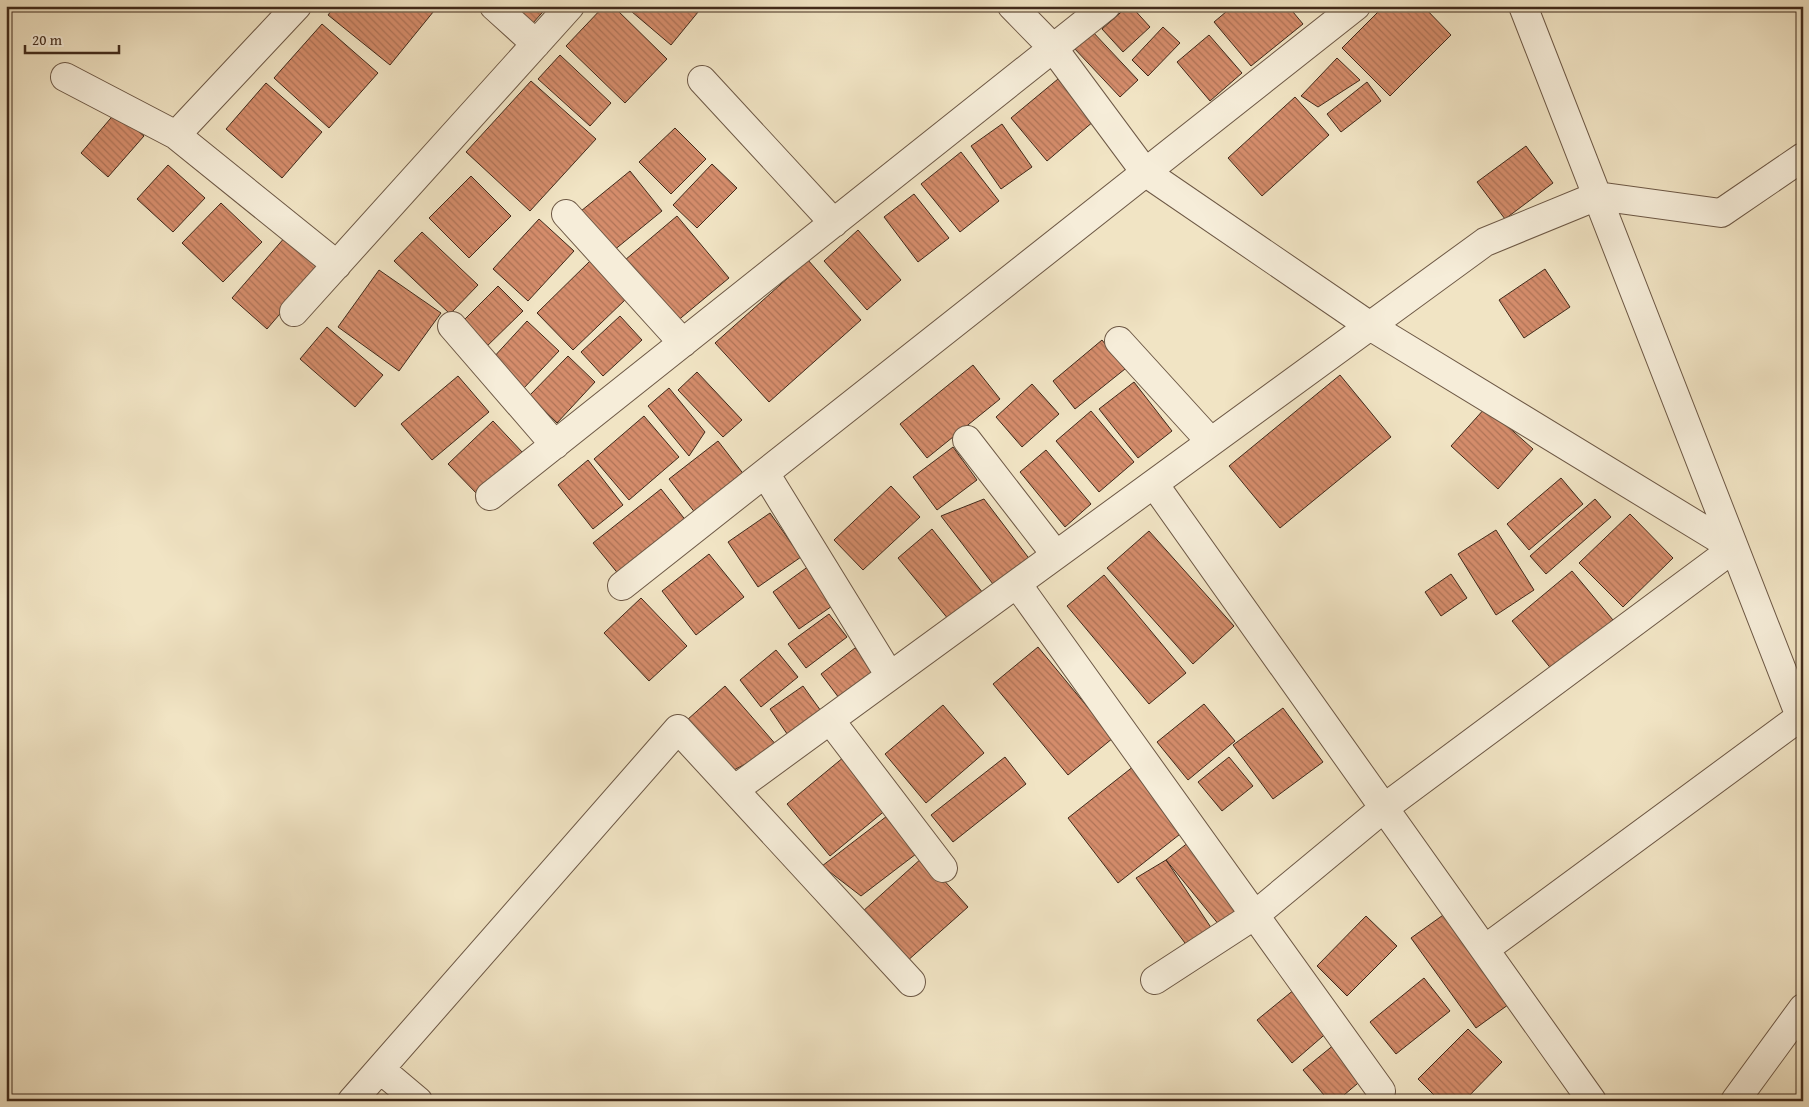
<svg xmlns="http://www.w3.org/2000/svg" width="1809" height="1107" font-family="'Gentium Book Plus',serif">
<defs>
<pattern id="building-back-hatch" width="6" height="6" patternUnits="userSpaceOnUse" patternTransform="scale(1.25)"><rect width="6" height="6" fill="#d48c6b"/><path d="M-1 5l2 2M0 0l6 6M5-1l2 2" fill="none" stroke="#ae7357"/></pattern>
</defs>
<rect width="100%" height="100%" fill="#f1e4c4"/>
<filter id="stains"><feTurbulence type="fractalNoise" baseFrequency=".004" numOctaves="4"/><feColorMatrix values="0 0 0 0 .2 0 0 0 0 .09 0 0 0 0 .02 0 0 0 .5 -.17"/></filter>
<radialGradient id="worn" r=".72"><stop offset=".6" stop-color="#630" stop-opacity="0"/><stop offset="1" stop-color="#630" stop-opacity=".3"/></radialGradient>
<!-- building -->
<path fill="url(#building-back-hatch)" stroke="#412a1b" d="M335,6H438L390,65L328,15Z
M515,6H548L533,23Z
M604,6H613L667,59L625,103L566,46Z
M625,6H703L671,45Z
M1128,6H1131L1150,27L1123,52L1102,29Z
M1233,6H1288L1303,24L1251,66L1214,22Z
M1384,6H1423L1451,35L1390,96L1342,48Z
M322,24L378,73L329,128L274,78Z
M1163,27L1180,43L1148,76L1132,60Z
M1091,30L1138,80L1120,97L1073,47Z
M1209,35L1242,73L1210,101L1177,62Z
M560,55L611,103L590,126L538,79Z
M1337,58L1360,80L1318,107L1301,96Z
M1058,79L1094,121L1047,161L1011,118Z
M531,81L596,139L530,211L466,152Z
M1367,82L1381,101L1341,132L1327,114Z
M266,83L322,132L282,178L226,129Z
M1295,97L1329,135L1262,196L1228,158Z
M116,112L144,136L108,177L81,153Z
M1002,124L1032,167L1001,189L971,146Z
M675,128L706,159L671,194L639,162Z
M1526,146L1553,183L1505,219L1477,182Z
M961,152L999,201L960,232L921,184Z
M712,164L737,188L697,228L673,205Z
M168,165L205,198L173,232L137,199Z
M630,171L662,211L613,251L581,211Z
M471,176L511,216L469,258L429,218Z
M914,194L949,238L918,262L884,217Z
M221,203L262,242L223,282L182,243Z
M677,216L729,278L676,322L625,260Z
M539,219L574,251L528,301L493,269Z
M858,230L901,280L867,310L824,261Z
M422,232L478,285L450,314L394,261Z
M286,236L321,266L267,329L232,298Z
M808,260L861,320L769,402L715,343Z
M590,261L626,299L573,350L537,313Z
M1545,269L1570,307L1524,338L1499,300Z
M379,270L441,313L399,371L338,327Z
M498,286L523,311L483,350L458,326Z
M620,316L642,340L603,376L581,352Z
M527,321L559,351L523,389L492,359Z
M327,327L383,375L355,407L300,359Z
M1102,340L1125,369L1075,409L1053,381Z
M568,356L595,382L557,423L529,396Z
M973,365L1000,399L927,458L900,424Z
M697,372L742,420L723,437L678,390Z
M1340,375L1391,437L1280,528L1229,466Z
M458,376L489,412L432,460L401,424Z
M1134,382L1172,431L1138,458L1099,409Z
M1032,384L1059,414L1022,447L996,417Z
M669,388L705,432L689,456L648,406Z
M1486,407L1533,449L1498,489L1451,446Z
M1091,411L1134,462L1099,492L1056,441Z
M644,416L679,457L629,500L594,459Z
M493,421L523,453L478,495L448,464Z
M718,441L745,476L696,514L669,479Z
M953,447L977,480L937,510L913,477Z
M1046,450L1091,504L1065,527L1020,472Z
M588,460L623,505L593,529L558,485Z
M1561,478L1583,504L1529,550L1507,524Z
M891,486L920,517L863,570L834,540Z
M661,489L687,522L620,576L593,543Z
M984,499L1031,561L996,588L941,516Z
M1595,499L1611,517L1546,574L1530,556Z
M770,513L801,557L758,587L728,542Z
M1630,514L1673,558L1623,607L1579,563Z
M932,529L983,593L949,620L898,558Z
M1496,530L1534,590L1496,615L1458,554Z
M1149,531L1234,626L1193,664L1107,568Z
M709,554L744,597L696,635L662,591Z
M809,566L835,604L799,629L773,592Z
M1572,571L1613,620L1553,671L1512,621Z
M1451,574L1467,598L1441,616L1425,592Z
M1104,575L1186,673L1149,704L1067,606Z
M641,598L687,646L649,681L604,633Z
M829,614L847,637L806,668L788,644Z
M1038,647L1113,738L1068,775L993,684Z
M855,648L874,671L839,698L821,674Z
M776,650L798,677L761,707L740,680Z
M725,686L778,747L732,771L687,720Z
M803,686L826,718L792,741L770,709Z
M1204,704L1235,741L1188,780L1157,742Z
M943,705L984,753L926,803L885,754Z
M1283,708L1323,762L1273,799L1233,745Z
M844,757L887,809L830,856L787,804Z
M1005,757L1026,784L953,842L931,815Z
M1229,757L1253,786L1222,811L1198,782Z
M1134,766L1184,831L1118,883L1068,818Z
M887,816L916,854L861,896L822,866Z
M1189,842L1242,908L1220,926L1166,860Z
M923,857L968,907L906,962L862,912Z
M1166,860L1212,929L1188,947L1136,878Z
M1446,913L1512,1002L1476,1028L1411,938Z
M1366,916L1397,946L1347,996L1317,966Z
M1424,978L1450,1011L1396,1054L1370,1022Z
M1295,989L1330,1030L1292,1063L1257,1020Z
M1468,1029L1502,1062L1464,1101H1440L1418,1079Z
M1335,1044L1364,1078L1337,1101H1329L1303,1070Z"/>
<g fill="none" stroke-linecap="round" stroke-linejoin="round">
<defs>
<path id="minor" d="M297,6L176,135L337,265
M494,6L536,44
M1012,6L1053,48L1145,172L1370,326L1734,548L1384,808L1255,915L1155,980
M1523,6L1803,724
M65,77L176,135
M702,80L834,223
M566,214L683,343
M294,312L570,6
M452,326L555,445
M1119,341L1211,442
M967,440L1056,555
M765,473L890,676
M1154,484L1592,1101
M490,496L1106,6
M1017,584L1381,1091
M622,586L1356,6
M830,720L943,868
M734,790L1485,242L1597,196L1721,213L1803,157
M1485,949L1800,717
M380,1069L418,1101
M352,1101L678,729L911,982
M1735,1101L1803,1008"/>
</defs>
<!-- minor casing -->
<use href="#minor" stroke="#6d5845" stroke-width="30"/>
<!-- minor -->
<use href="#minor" stroke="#f6edd9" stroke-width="28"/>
</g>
<!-- margin -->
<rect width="1809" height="1107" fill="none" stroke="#f1e4c4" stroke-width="25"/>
<rect x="8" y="8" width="1794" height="1092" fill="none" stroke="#412a1b" stroke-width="2.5"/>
<rect x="12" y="12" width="1784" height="1082" fill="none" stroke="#412a1b"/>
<!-- scale -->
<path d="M25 45v8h94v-8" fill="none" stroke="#412a1b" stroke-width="2.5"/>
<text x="32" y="45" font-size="15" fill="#412a1b" stroke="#f6edd9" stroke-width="4" paint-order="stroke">20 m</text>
<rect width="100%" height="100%" filter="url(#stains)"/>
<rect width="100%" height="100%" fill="url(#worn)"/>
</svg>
